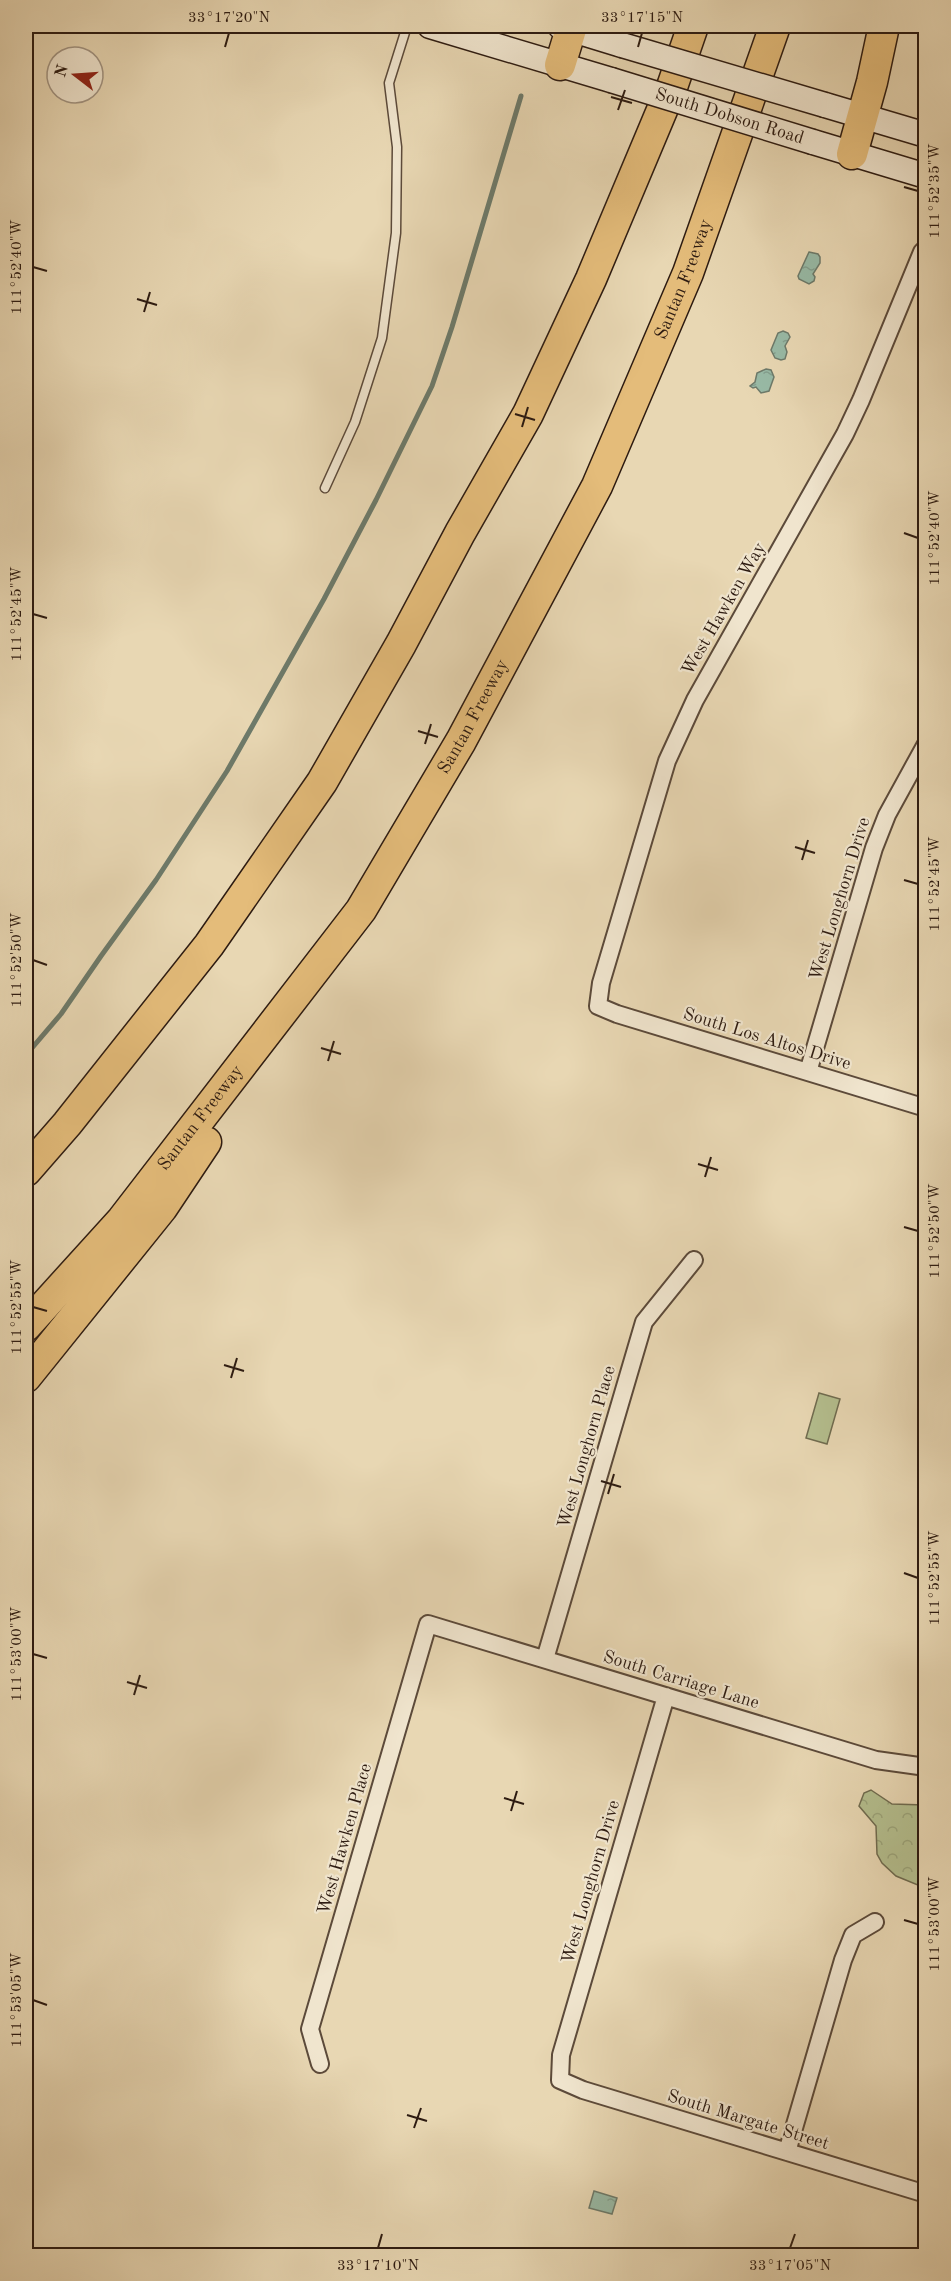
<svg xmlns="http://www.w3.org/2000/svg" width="951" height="2281" font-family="'Old Standard TT',serif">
<defs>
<pattern id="park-crowns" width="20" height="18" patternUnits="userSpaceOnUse" patternTransform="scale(1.5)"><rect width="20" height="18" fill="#b4be8e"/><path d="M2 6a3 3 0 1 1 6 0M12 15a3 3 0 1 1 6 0" fill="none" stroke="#9ba379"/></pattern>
<pattern id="water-ripples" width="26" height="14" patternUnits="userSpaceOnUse" patternTransform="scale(1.5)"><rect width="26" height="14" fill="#98baa6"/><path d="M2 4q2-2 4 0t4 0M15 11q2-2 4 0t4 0" fill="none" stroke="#839f8e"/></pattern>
</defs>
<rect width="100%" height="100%" fill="#e8d7b3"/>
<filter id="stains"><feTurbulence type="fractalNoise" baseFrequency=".00333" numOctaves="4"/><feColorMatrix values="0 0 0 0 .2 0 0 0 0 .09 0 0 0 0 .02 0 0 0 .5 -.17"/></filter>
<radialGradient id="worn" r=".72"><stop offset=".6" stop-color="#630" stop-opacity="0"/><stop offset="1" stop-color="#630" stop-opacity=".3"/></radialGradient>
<!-- park -->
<path fill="url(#park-crowns)" stroke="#706c50" stroke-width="1.5" d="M871,1790L892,1804L925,1805V1888L896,1876L882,1863L877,1854L876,1826L859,1806L864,1793Z"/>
<!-- garden -->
<path fill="#b4be8e" stroke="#706c50" stroke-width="1.5" d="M819,1393L840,1399L827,1444L806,1438Z"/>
<!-- water -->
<path fill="url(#water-ripples)" stroke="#6d7a6a" stroke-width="1.5" d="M809,252L818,254L820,257V263L813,274L815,277L814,281L809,284L799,279L798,276Z
M783,331L788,333L790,337L785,346L787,352L785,359L781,360L775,358L771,350L778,333Z
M766,369L771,370L774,377L769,391L761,393L756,387L753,388L750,386L755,382L757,373Z
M594,2191L617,2198L612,2214L589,2208Z"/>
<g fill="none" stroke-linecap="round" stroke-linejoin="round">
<!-- stream -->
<path stroke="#6d7a6a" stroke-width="5" d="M26,1055L61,1014L101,956L156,880L227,771L324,599L376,500L432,386L452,327L521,96"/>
<defs>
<path id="lane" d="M325,488L355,422L382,338L396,233L397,147L389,83L407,26"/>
<path id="street" d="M926,248L922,252L861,400L845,434L695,700L667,761L601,983L598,1006L617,1014L926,1108
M808,1072L874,848L887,815L926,744
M545,1659L644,1322L694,1260
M666,1696L561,2055L560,2080L583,2090L926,2194
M320,2064L310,2029L428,1624L876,1760L926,1767
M787,2152L843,1960L853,1935L875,1922"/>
<path id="secondary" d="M430,26L611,80
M560,26L622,45
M825,105L926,135
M813,142L926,176"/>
<g id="highway">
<path d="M560,65L572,26"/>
<path d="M852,154L872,82L884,26"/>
<path d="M26,1171L67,1124L209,945L322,782L401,644L460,533L528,414L591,279L673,84L693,26"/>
<path id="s1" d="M26,1326L122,1220L361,910L461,741L597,486L688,273L775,26"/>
<path d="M26,1377L162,1208L206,1142"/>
</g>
</defs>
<!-- lane casing -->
<use href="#lane" stroke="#5c4a3a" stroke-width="11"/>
<!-- street casing -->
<use href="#street" stroke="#5c4a3a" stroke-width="20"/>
<!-- secondary casing -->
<use href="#secondary" stroke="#2d1b11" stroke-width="27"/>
<!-- highway casing -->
<use href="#highway" stroke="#2d1b11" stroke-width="33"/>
<!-- lane -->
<use href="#lane" stroke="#f0e5ce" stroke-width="8"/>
<!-- street -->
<use href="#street" stroke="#f0e5ce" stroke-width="16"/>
<!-- secondary -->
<use href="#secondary" stroke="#f0e5ce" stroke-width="24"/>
<!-- highway -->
<use href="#highway" stroke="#e4bc7a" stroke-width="30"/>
<defs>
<g id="secondary-bridge">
<path d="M622,45L825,105"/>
<path id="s2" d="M611,80L813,142"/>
</g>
</defs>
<!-- secondary-bridge casing -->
<use href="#secondary-bridge" stroke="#2d1b11" stroke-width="27" stroke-linecap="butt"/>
<!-- secondary-bridge -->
<use href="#secondary-bridge" stroke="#f0e5ce" stroke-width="24"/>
</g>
<!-- ticks -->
<path fill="none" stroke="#2d1b11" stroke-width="2" d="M225,47L229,33M638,47L642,33M611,97L632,103M618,110L625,90M904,187L918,191M33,267L47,271M137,299L157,305M144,312L150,292M515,414L535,420M522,427L528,407M904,533L918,538M33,614L47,618M418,731L438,737M425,744L431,724M795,847L815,853M802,860L808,840M904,880L918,884M33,960L47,965M321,1048L341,1054M328,1061L334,1041M698,1164L718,1170M705,1177L711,1157M904,1227L918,1231M33,1307L47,1311M224,1365L244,1371M231,1378L237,1358M601,1481L621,1487M608,1494L614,1474M904,1573L918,1578M33,1654L47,1658M127,1682L147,1688M134,1695L140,1675M504,1798L524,1804M511,1811L517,1791M904,1920L918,1924M33,2000L47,2005M407,2115L427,2121M414,2128L421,2108M378,2248L382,2234M790,2248L795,2234"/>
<g text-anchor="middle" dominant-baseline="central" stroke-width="4.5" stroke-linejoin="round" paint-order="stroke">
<!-- street labels -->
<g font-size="18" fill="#2d1b11" stroke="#f0e5ce">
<text stroke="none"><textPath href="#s2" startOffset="124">South Dobson Road</textPath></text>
<text stroke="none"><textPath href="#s1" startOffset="1244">Santan Freeway</textPath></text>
<text transform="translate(724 609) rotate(-60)">West Hawken Way</text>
<text stroke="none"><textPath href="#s1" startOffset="758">Santan Freeway</textPath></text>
<text transform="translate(840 899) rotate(-73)">West Longhorn Drive</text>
<text transform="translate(767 1039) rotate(17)">South Los Altos Drive</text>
<text stroke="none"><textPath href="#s1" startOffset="272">Santan Freeway</textPath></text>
<text transform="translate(587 1447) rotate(-74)">West Longhorn Place</text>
<text transform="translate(681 1680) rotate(17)">South Carriage Lane</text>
<text transform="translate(345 1839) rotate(-74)">West Hawken Place</text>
<text transform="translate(591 1882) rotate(-74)">West Longhorn Drive</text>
<text transform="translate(748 2120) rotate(17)">South Margate Street</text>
</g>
</g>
<!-- margin -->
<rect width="951" height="2281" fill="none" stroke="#e8d7b3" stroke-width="66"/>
<!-- north arrow -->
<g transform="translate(75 75) rotate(287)"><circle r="28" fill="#f0e5ce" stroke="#a29482" stroke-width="1.5"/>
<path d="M0-4.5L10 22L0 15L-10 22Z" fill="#8f2418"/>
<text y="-9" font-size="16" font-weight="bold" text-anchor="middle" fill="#2d1b11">N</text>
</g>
<rect x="33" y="33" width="885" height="2215" fill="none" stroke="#2d1b11" stroke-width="2"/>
<g font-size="15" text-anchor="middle" fill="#2d1b11">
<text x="229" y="22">33°17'20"N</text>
<text x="642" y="22">33°17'15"N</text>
<text transform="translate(934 191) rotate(-90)" y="5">111°52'35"W</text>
<text transform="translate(16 267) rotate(-90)" y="5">111°52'40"W</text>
<text transform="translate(934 538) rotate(-90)" y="5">111°52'40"W</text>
<text transform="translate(16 614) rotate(-90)" y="5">111°52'45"W</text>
<text transform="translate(934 884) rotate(-90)" y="5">111°52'45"W</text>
<text transform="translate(16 960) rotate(-90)" y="5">111°52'50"W</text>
<text transform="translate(934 1231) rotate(-90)" y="5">111°52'50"W</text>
<text transform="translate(16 1307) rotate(-90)" y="5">111°52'55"W</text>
<text transform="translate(934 1578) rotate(-90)" y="5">111°52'55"W</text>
<text transform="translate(16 1654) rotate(-90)" y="5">111°53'00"W</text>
<text transform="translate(934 1924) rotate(-90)" y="5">111°53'00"W</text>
<text transform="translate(16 2000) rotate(-90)" y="5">111°53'05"W</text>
<text x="378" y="2270">33°17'10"N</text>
<text x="790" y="2270">33°17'05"N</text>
</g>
<rect width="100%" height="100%" filter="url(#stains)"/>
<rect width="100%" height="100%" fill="url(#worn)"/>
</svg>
